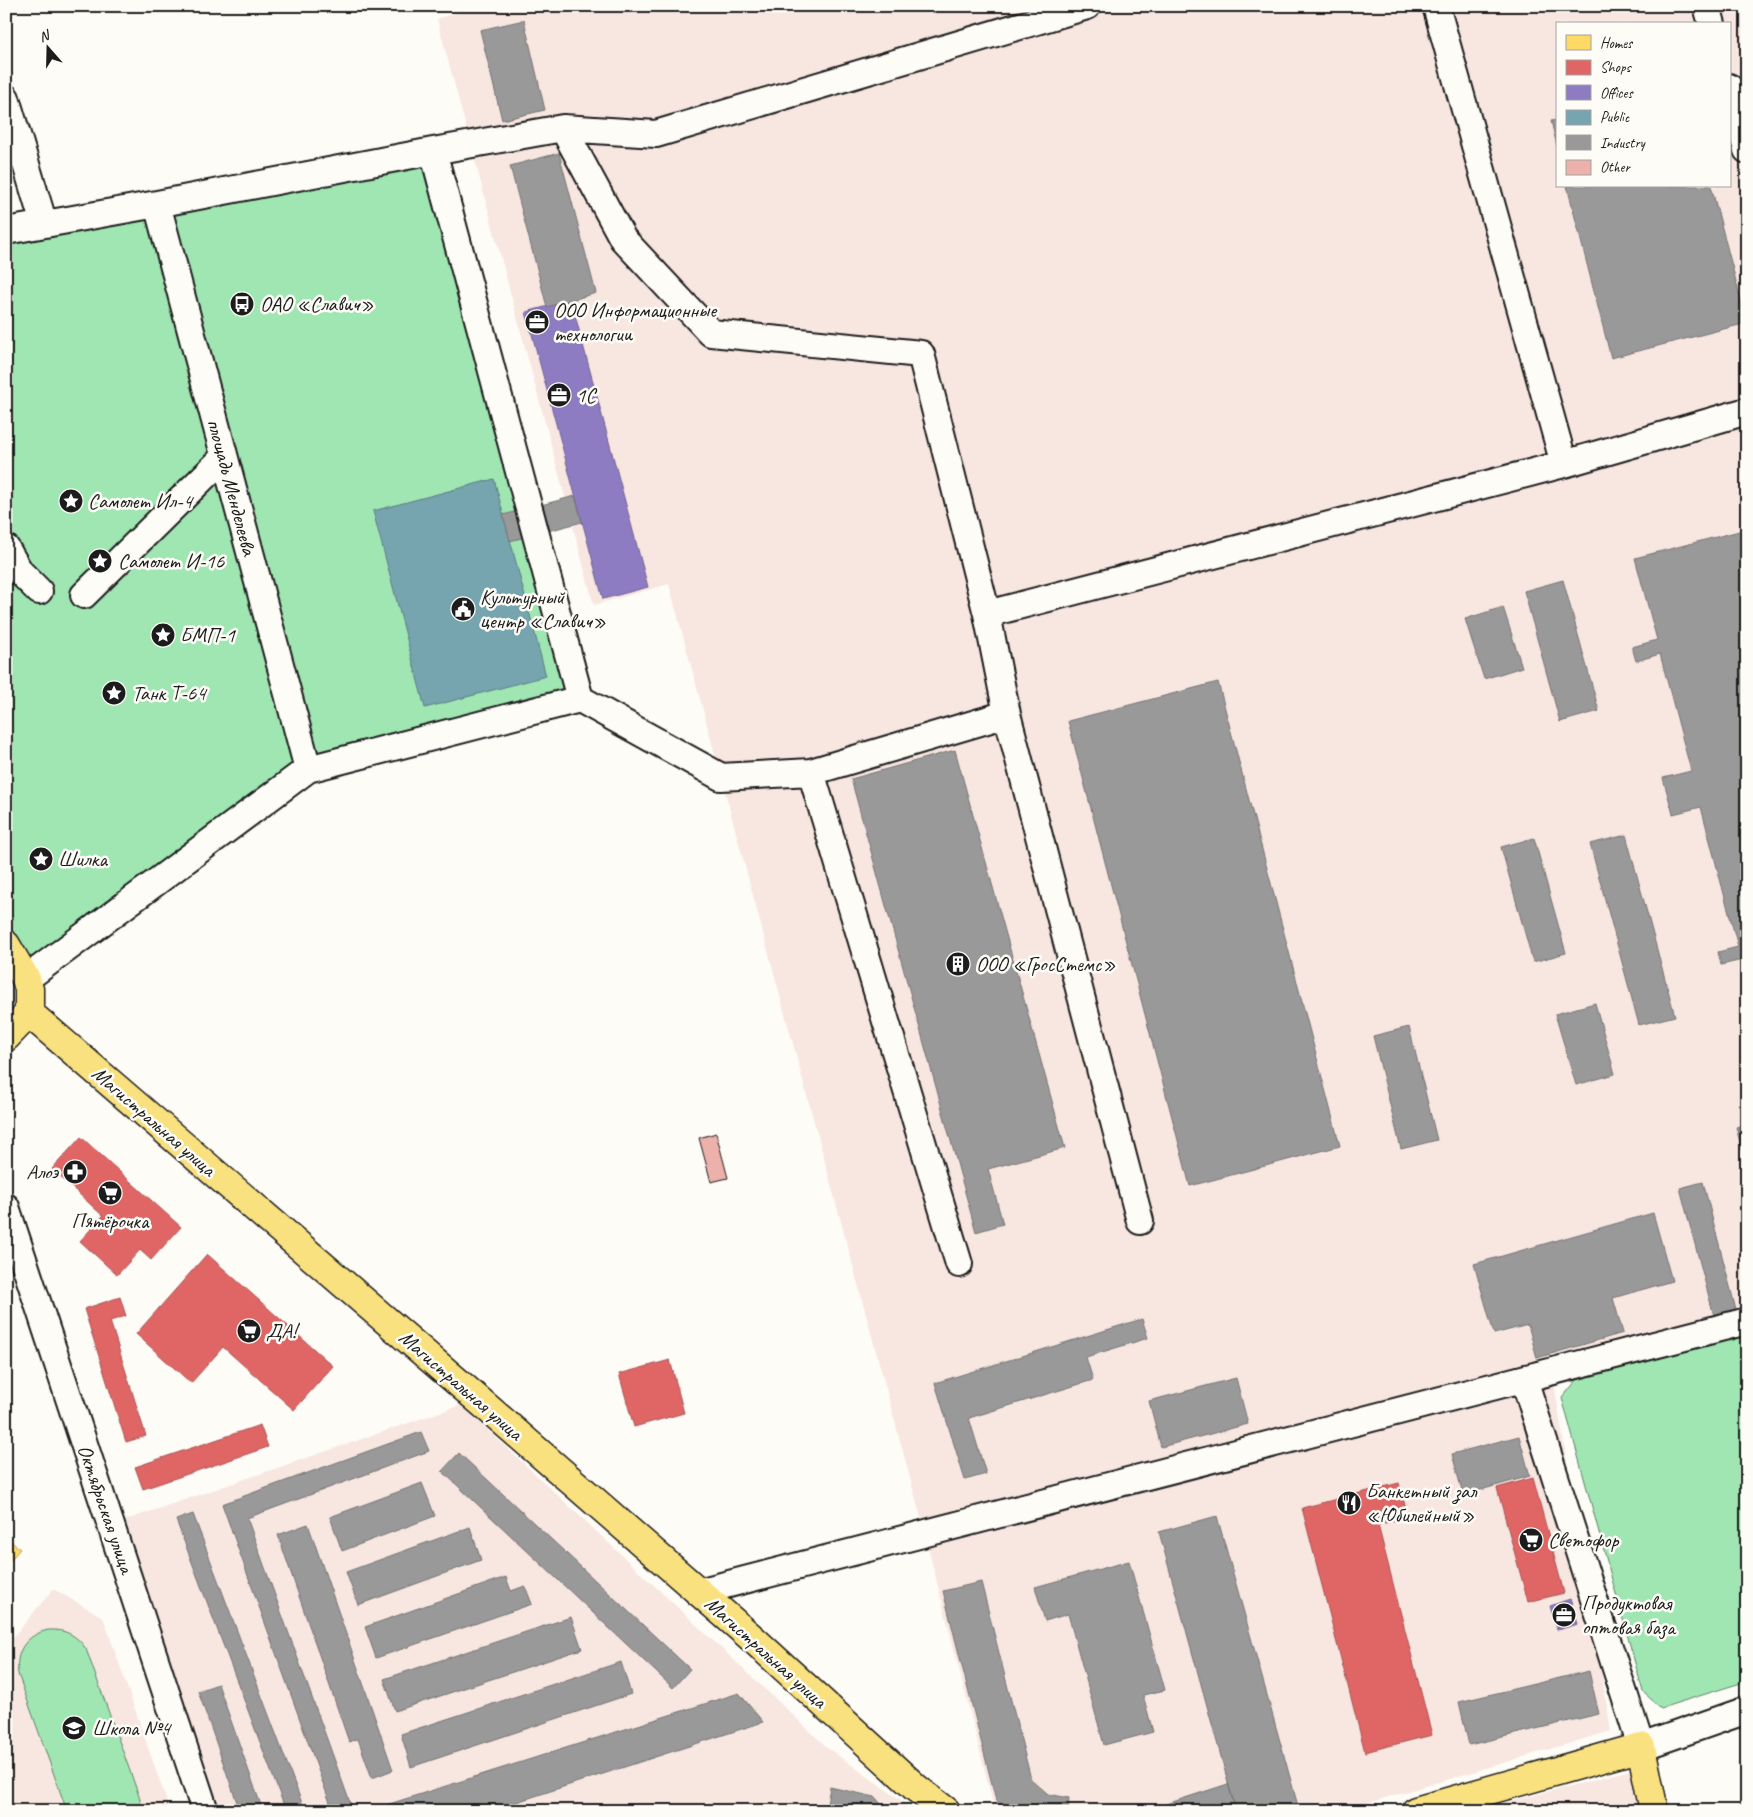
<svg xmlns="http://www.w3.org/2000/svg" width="1753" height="1817" font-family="Caveat,sans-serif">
<rect width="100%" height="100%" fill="#fdfcf7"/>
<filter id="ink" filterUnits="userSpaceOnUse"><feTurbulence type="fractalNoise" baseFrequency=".02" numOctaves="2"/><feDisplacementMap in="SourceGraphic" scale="10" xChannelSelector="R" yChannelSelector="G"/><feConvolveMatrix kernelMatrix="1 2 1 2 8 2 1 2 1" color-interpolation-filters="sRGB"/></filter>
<g filter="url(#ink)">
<!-- built -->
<path fill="#f8e6e0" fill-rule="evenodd" d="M478,6H1747V1313L925,1533L669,584L594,605L437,19ZM1557,24H1729V186H1557Z
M1552,1371L1611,1731L1341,1811H995L925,1535Z
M461,1405L829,1749L916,1811H205L111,1525Z
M53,1589L103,1617L170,1811H6V1646Z
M1642,1767L1654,1811H1474Z"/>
<!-- green -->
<path fill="#a0e6b2" stroke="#5e8167" d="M433,151L580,698L308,768L26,978L6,923V233Z
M1747,1332V1681L1661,1708L1643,1692L1562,1398L1581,1375Z
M48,1630C65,1629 77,1635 86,1649L140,1799V1811H67L18,1674C15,1651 26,1635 48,1630Z"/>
<!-- homes -->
<path fill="#ffd966" stroke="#bba050" d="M6,1537L20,1549L6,1565Z"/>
<!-- shops -->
<path fill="#e06666" stroke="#a55050" d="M81,1137L181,1227L151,1260L140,1250L117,1275L80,1241L103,1216L52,1169Z
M207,1254L333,1366L294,1410L223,1347L191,1383L136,1334Z
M120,1297L126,1316L110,1321L146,1436L126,1442L84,1309Z
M670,1360L684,1413L634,1427L619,1374Z
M260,1425L268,1447L143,1489L135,1467Z
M1533,1478L1564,1593L1528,1602L1497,1488Z
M1399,1483L1408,1517L1378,1525L1432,1735L1365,1752L1302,1508Z"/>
<!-- offices -->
<path fill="#8e7cc3" stroke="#6c5f91" d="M571,300L648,587L603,599L526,312Z
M1570,1599L1578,1624L1557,1630L1550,1606Z"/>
<!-- public -->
<path fill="#76a5af" stroke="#5b7c83" d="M494,479L546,676L425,708L373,511Z"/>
<!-- industry -->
<path fill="#999" stroke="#747474" d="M524,20L545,110L502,120L480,30Z
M1557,120V146L1551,121Z
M559,153L596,293L547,307L510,166Z
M1567,186H1711L1747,323L1611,358Z
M575,496L582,522L510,541L503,515Z
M1747,529V959L1721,965L1718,952L1738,947L1701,807L1673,814L1663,778L1691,771L1660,654L1636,661L1632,647L1657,640L1635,558Z
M1563,580L1599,711L1560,722L1524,591Z
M1503,607L1522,667L1484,679L1465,619Z
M1218,682L1340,1146L1190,1186L1068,721Z
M955,750L1065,1148L988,1169L1003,1224L976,1232L851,779Z
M1626,835L1675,1016L1639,1025L1590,844Z
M1534,838L1566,953L1533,962L1501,847Z
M1595,1003L1615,1074L1576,1085L1555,1014Z
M1409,1027L1437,1140L1401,1149L1373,1036Z
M1747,1124V1149L1742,1150L1736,1127Z
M1703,1182L1736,1310L1714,1316L1680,1188Z
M1653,1213L1672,1281L1613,1298L1623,1333L1537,1358L1528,1325L1494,1334L1474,1264Z
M1142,1319L1148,1338L1086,1357L1093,1380L969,1418L986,1474L965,1480L935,1383Z
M1236,1378L1248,1424L1161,1447L1149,1401Z
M421,1432L429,1451L247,1518L353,1811H333L222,1504Z
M1519,1436L1530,1476L1463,1495L1452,1454Z
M459,1453L690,1669L673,1688L442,1471Z
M422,1483L435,1516L342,1551L330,1517Z
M193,1514L305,1811H286L176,1520Z
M1217,1516L1298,1806L1283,1811H1236L1159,1532Z
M308,1524L393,1770L372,1778L358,1739L349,1742L278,1535Z
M470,1527L481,1560L358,1605L346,1572Z
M1129,1561L1165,1690L1143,1695L1153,1732L1104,1745L1068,1614L1045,1621L1035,1587Z
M506,1577L511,1591L525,1586L532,1604L376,1658L365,1627Z
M981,1582L1031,1779L1048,1794L1069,1798L1068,1811H1005L996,1800L943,1591Z
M571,1617L582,1649L395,1711L384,1679Z
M621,1662L631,1694L411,1767L401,1734Z
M1589,1671L1599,1714L1469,1745L1459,1702Z
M218,1684L263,1811H240L198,1691Z
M739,1693L763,1722L489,1811H384L383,1806Z
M1228,1784L1236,1811H1158L1157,1807Z
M830,1787L875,1797L887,1811H834L826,1809Z"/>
<!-- building -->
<path fill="#ecb1aa" stroke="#1c1c1c" d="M716,1133L728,1178L711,1182L699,1138Z"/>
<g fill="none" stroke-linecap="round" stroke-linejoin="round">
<defs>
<path id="minor" d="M1436,6L1564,464
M1707,6L1712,24
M1729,87L1747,150
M6,98L44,224
M563,128L623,239L711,333L921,354L987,614
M433,151L563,128L656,134L1087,6
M157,204L308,769
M6,231L157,204L433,151L580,699L308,769L26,979
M6,548L20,572L39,591
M84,595L224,457
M580,699L721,777L811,772L1007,714
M811,772L959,1264
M6,1207L205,1811
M1140,1221L1007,714L987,614L1564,464L1747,411
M1524,1379L1641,1747L1747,1710
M698,1592L1747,1321"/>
<path id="major" d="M6,945L26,979L29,989V1013
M29,1013L482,1403L753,1639L916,1788L946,1811
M6,1037L29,1013
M1416,1811L1641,1747L1654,1811"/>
</defs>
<!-- minor casing -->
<use href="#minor" stroke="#1c1c1c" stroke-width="30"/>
<!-- major casing -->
<use href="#major" stroke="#1c1c1c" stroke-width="31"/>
<!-- minor -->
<use href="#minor" stroke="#fdfcf7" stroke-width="26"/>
<!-- major -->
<use href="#major" stroke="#fae180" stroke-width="28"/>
</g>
</g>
<!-- icons -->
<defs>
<symbol id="bus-disc" viewBox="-11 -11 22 22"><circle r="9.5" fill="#1c1c1c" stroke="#fdfcf7"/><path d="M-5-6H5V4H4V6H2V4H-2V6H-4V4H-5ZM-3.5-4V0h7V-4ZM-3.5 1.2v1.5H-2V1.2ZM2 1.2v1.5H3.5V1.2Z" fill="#fff"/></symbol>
<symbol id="office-disc" viewBox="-11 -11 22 22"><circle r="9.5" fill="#1c1c1c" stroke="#fdfcf7"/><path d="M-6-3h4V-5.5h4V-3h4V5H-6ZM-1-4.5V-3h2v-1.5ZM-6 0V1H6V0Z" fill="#fff"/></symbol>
<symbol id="sight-disc" viewBox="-11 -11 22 22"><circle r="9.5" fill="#1c1c1c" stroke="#fdfcf7"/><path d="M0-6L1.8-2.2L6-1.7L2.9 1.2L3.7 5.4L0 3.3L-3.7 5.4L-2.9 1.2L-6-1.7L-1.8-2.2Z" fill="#fff"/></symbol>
<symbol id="civic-disc" viewBox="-11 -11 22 22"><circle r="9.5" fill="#1c1c1c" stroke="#fdfcf7"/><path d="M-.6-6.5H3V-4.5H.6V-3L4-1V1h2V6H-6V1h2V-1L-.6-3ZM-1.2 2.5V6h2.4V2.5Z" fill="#fff"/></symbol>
<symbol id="building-disc" viewBox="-11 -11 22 22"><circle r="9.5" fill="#1c1c1c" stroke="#fdfcf7"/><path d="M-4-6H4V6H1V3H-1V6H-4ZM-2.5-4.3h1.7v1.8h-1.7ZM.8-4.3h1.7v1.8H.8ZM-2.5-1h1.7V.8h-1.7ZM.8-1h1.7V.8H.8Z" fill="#fff"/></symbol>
<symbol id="pharmacy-disc" viewBox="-11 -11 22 22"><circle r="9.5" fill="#1c1c1c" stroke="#fdfcf7"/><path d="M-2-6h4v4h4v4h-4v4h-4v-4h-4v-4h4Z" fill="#fff"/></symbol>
<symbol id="supermarket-disc" viewBox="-11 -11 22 22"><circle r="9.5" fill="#1c1c1c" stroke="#fdfcf7"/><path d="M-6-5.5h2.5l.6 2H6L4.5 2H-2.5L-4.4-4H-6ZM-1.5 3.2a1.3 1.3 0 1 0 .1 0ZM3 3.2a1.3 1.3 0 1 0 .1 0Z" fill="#fff"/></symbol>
<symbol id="restaurant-disc" viewBox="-11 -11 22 22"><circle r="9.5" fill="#1c1c1c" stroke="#fdfcf7"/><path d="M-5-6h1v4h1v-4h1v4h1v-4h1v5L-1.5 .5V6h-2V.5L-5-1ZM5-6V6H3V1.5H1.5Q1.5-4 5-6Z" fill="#fff"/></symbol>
<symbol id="school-disc" viewBox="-11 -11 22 22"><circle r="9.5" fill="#1c1c1c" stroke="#fdfcf7"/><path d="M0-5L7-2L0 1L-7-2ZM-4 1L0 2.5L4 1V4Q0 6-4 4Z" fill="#fff"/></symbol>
</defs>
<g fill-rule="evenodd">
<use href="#bus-disc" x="228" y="290" width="28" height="28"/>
<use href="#office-disc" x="523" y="308" width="28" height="28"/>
<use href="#office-disc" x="545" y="381" width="28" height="28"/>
<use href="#sight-disc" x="57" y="487" width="28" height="28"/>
<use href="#sight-disc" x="86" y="547" width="28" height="28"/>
<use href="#civic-disc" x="449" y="595" width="28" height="28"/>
<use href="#sight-disc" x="149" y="621" width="28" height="28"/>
<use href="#sight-disc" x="100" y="679" width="28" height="28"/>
<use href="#sight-disc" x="27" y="845" width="28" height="28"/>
<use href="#building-disc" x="944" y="950" width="28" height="28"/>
<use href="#pharmacy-disc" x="61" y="1158" width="28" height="28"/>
<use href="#supermarket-disc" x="96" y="1179" width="28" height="28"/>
<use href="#supermarket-disc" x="235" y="1317" width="28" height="28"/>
<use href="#restaurant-disc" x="1335" y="1489" width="28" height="28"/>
<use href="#supermarket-disc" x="1517" y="1526" width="28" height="28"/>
<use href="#office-disc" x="1550" y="1601" width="28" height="28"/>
<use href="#school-disc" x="60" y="1714" width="28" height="28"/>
</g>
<g text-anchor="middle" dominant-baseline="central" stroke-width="5" stroke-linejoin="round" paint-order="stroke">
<!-- poi labels -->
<g font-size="21" fill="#1c1c1c" stroke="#fdfcf7" text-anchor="start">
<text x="260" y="304">ОАО «Славич»</text>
<text x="554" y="310">ООО Информационные<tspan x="554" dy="24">технологии</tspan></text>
<text x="576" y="395">1С</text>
<text x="88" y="501">Самолет Ил-4</text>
<text x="118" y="561">Самолет И-16</text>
<text x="480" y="597">Культурный<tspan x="480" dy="24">центр «Славич»</tspan></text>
<text x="180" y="635">БМП-1</text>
<text x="132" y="693">Танк Т-64</text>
<text x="58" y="859">Шилка</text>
<text x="976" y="964">ООО «ГросСтемс»</text>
<text x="58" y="1172" text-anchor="end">Алоэ</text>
<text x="110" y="1221" text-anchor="middle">Пятёрочка</text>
<text x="266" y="1331">ДА!</text>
<text x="1366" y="1491">Банкетный зал<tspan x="1366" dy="24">«Юбилейный»</tspan></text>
<text x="1548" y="1540">Светофор</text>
<text x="1582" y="1603">Продуктовая<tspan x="1582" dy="24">оптовая база</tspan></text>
<text x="92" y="1728">Школа №4</text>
</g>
<!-- street labels -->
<g font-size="21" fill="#1c1c1c" stroke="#fdfcf7">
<text transform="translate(232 487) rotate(75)">площадь Менделеева</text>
<text transform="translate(154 1121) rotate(41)">Магистральная улица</text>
<text transform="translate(461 1385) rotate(41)">Магистральная улица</text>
<text transform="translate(106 1509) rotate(71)">Октябрьская улица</text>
<text transform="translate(766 1652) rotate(42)">Магистральная улица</text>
</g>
</g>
<!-- margin -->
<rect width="1753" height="1817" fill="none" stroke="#fdfcf7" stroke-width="25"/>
<rect x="12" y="12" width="1728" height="1792" fill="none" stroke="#1c1c1c" stroke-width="2" filter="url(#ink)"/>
<!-- legend -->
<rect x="1556" y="22" width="175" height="165" fill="#fdfcf7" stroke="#a3a29f"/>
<rect x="1566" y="35" width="25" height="15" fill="#ffd966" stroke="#a3a29f"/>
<text x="1600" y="48" font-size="15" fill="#1c1c1c">Homes</text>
<rect x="1566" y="60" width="25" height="15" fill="#e06666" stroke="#a3a29f"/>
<text x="1600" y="72" font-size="15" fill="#1c1c1c">Shops</text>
<rect x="1566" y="85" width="25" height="15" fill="#8e7cc3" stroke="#a3a29f"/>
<text x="1600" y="98" font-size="15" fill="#1c1c1c">Offices</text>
<rect x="1566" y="110" width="25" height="15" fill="#76a5af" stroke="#a3a29f"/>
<text x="1600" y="122" font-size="15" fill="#1c1c1c">Public</text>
<rect x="1566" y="135" width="25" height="15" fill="#999999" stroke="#a3a29f"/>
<text x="1600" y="148" font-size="15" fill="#1c1c1c">Industry</text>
<rect x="1566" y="160" width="25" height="15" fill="#ecb1aa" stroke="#a3a29f"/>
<text x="1600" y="172" font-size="15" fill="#1c1c1c">Other</text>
<!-- north arrow -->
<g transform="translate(48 48) rotate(340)" stroke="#fdfcf7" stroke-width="4" paint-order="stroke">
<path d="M0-4L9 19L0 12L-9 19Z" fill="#1c1c1c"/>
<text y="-8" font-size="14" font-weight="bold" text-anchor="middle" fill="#1c1c1c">N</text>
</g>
</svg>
